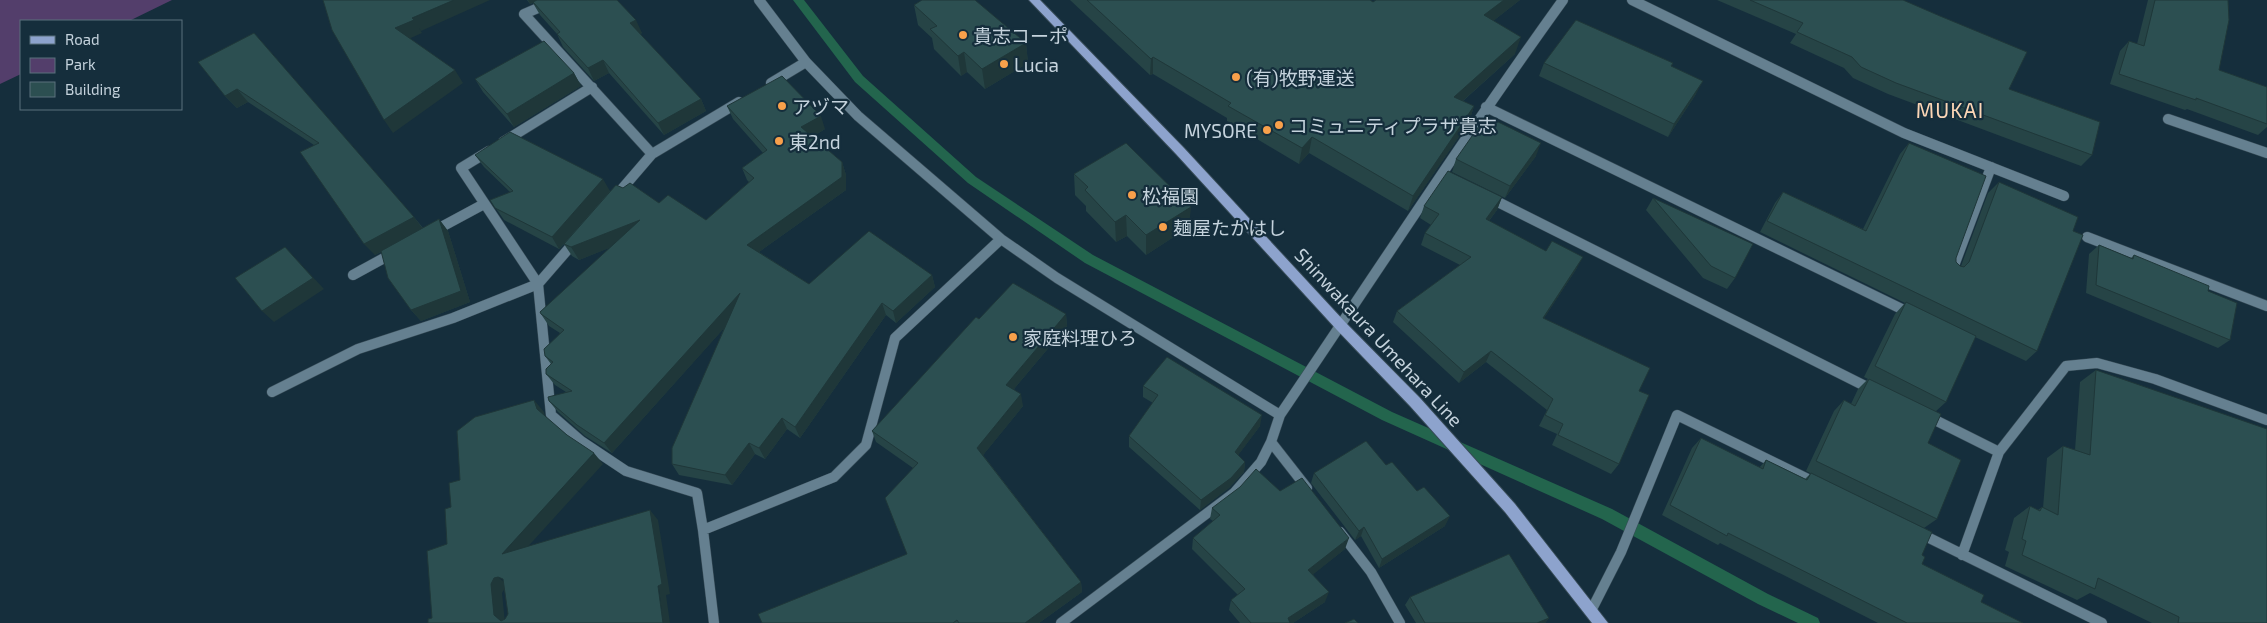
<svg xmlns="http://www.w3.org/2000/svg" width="2267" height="623" font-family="'Exo 2','Noto Sans JP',sans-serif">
<rect width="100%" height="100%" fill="#152e3c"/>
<!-- green -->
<path fill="#533e6b" d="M0,0H172L129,21H21V74L0,84Z"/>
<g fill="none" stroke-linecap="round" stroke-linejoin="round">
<!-- stream -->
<path fill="#23654d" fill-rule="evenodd" d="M793,0H804L863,76L976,177L1093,255L1392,412L1612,509L1768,594L1818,618L1820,623H1798L1758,604L1602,519L1382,420L1085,263L968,183L855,82Z"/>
<defs>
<path id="street" d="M557,0L524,14L652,154
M759,0L806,62L858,116L1001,239L1057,278L1280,415
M1632,0L1904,133L2064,196
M771,83L806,62
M1486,107L1912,314
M2168,119L2267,153
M503,142L592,87
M489,151L461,168L538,284L551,415L581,441L626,471L697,493L703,530
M615,197L652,154L739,102
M1488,197L1873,390
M432,232L484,204
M2087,237L2267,306
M1952,271L1991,167
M353,275L395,252
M272,392L358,349L453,318L538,284L577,239
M1927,416L1999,452
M1271,442L1307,488
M1340,532L1371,572L1400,623
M1917,532L2102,623
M1962,555L1999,452L2066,366L2097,363L2155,379L2267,420
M1592,609L1621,552L1677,415L1816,483
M714,623L703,530L834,477L866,445L895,338L1001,239
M1061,623L1234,493L1261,462L1271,442L1280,415C1374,276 1465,136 1563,0"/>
<path id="primary" d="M1029,0H1040L1184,148L1345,322L1420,398L1515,504L1608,623H1592L1505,512L1410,406L1337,330L1176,154Z"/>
</defs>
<!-- street casing -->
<use href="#street" stroke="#374b57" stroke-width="11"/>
<!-- primary casing -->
<use href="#primary" stroke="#374b57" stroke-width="2"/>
<!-- street -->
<use href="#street" stroke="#658090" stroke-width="10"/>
<!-- primary -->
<use href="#primary" fill="#8da3cd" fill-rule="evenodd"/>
</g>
<!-- wall -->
<path fill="#264446" d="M527,0H617L642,33L640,34L701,99L706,111L664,135L609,73L594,81L563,47L557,34L540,15L533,3L530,4Z
M1070,0H1370L1373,2L1520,0L1493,21L1515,54L1463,101L1474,106L1469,122L1408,211L1309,153L1299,164L1227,121V118L1153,74L1150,75Z
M1717,0H1903L2009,89L2092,155L2081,166L1888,94L1853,78L1844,68L1790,43L1796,34Z
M2148,0H2228L2219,70L2267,87V127L2258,135L2187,109L2185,110L2110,84L2120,51L2129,41L2137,44Z
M914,5L1026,43L1028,63L985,89L967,72L961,76L934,49L932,38L918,25Z
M254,33L414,217L423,228L439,219L448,231L470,302L421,321L411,310L381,252L375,255L314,145L248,102L237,108L225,96Z
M1544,63H1673L1671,67L1696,94L1668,137L1539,76Z
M574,73L581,86L514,127L483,92L475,79Z
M727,106L825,129L812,137L842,162L846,175V190L759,252L809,284L932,275L935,287L896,323L886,315L800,438L787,429L765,459L755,454L732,485L679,475L672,464L724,328L612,453L585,436L558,412L549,401L566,392L555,385L546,374L551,364L545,356L560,333L549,326L541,314L611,247L579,260L572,256L564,244L559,249L504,220L490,200L510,192L484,167L475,155L610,191L623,188L659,203L706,220L749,182L747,180L742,168L763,153L733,119Z
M1909,143L1956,258V262L1960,266H1961L1988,193L1999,182L2073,231L2037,351L2026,361L1975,337L1946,402L1935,412L1928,443L1937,519L1924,528L1806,471L1834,411L1844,400L1851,404L1858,389L1868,379L1864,377L1895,314L1905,303L1760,232L1775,203L1783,192L1863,229L1900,154Z
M1536,156L1505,198L1452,172L1456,159Z
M1074,174L1189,227L1146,255L1127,236L1116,242L1086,211V206L1075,195Z
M1502,197L1497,210L1489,221L1577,268L1544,318L1639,391L1619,464L1611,474L1552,445L1557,434L1539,426L1547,410L1486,362L1459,383L1393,322L1397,311L1460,265L1421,245L1425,233L1431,225L1420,218L1424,206Z
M1653,198L1735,278L1727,289L1703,278L1646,210Z
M2099,245L2131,258L2134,255L2208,291L2230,340L2218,348L2086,293L2089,254Z
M1066,314L1067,326L1014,389L1023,406L983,455L1081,582L1082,592L1039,623H762L907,554L913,468L876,442L872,431L979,319Z
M2096,370L2267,623H2152L2090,593L2077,600L2005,566L2009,552L2005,550L2014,518L2030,506L2038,510L2042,507L2043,508L2047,458L2063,446L2075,450L2080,382Z
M1143,386L1260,426L1238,455L1245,462L1244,472L1229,488L1200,510L1129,447V436L1153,403L1143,397Z
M1701,438L1759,468L1766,460L1805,479L1811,473L1922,555V564L1981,602L2023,623H1878L1720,543L1718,545L1662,515L1692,448Z
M1386,465L1445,526L1379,568L1361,536L1355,540L1311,483L1314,473Z
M1280,491L1345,549L1313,574L1325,602L1293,623H1240L1229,610L1231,600L1238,595L1192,549L1193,538L1213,521L1210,519L1212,508Z
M1410,597L1549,618L1545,623H1416L1405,605Z"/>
<!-- shaded-wall -->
<path fill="#1f3739" d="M454,0H490L421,31L412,18Z
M528,0H539L530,4Z
M1504,0H1520L1479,32L1484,15Z
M414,20L422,33L404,41L395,28Z
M636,20L642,33L636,36L630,23Z
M1521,37L1515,54L1449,113L1454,97Z
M1026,43L1028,63L985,89L982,69Z
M964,52L967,72L961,76L958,56Z
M1153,57V74L1150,75L1151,59Z
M603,60L609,73L594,81L588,68Z
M455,70L463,83L393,133L384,120Z
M574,73L581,86L514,127L507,114Z
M1703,81L1696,94L1668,137L1674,124Z
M237,89L248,102L237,108L225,96Z
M701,99L706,111L664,135L658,123Z
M1474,106L1469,122L1408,211L1413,196Z
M821,116L825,129L806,141L801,127Z
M1312,137L1309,153L1299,164L1302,148Z
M1541,143L1536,156L1505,198L1510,186Z
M842,162L846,175V190L752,257L747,245Z
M603,179L610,191L559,249L552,237Z
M1502,197L1497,210L1481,231L1486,219Z
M1191,207L1189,227L1146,255V235Z
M1126,215L1127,236L1116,242L1115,222Z
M414,217L423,229L375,255L364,244Z
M439,219L448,231L470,302L421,321L411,310Z
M640,220L647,233L579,260L571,247Z
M285,247L324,289L274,322L262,311Z
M1583,257L1577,268L1537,329L1543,318Z
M932,275L935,287L896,323L893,311Z
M740,293L745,305L612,453L604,443Z
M882,303L886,315L800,438L795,427Z
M1066,314L1067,326L1008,396L1006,385Z
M1491,351L1486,362L1459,383L1464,372Z
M1021,394L1023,406L980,459L977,448Z
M534,400L544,412L546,420L537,409Z
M1262,415L1260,426L1233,462L1235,452Z
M782,418L787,429L765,459L759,448Z
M749,443L755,454L732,485L725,475Z
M594,453L603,464L513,563L502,554Z
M1245,462L1244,472L1229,488L1200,510L1201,500Z
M650,510L658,520L670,594L666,595L670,623H663Z
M1450,516L1445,526L1379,568L1382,559Z
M1364,527L1361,536L1355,540L1359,531Z
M1349,538L1345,549L1305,581L1308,570Z
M498,577L509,586L505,588L502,593L505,623H504L494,615L491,584L494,578Z
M1081,582L1082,592L1039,623H1025Z
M1329,592L1325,602L1293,623H1286L1288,618Z
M1549,618L1545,623H1537Z"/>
<!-- building -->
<path fill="#2c4f51" stroke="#1f3739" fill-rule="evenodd" d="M323,0H454L412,18L414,20L395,28L455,70L384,120L332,30Z
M537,0H617L636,20L630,23L701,99L658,123L603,60L588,68L557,34L560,32L533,2Z
M922,0H975L1026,43L982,69L964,52L958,56L930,29L937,26L914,5Z
M1087,0H1370L1373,2L1376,0H1504L1484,15L1521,37L1454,97L1474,106L1413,196L1312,137L1302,148L1228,106L1231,103L1153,57L1151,59Z
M1750,0H1903L1940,16L2027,52L2009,89L2100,122L2092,155L1896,83L1861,67L1852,57L1797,32L1803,23Z
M2155,0H2228L2229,20L2219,70L2267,87V124L2196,98V100L2119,74L2129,41L2144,46Z
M1576,20L1673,63L1671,66L1703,81L1674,124L1544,63Z
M254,33L414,217L364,244L300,152L319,143L237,89L225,96L198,62Z
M544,41L574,73L507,114L475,79Z
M782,76L821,116L801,127L842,162V177L747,245L809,284L869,231L932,275L893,311L882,303L795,427L782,418L759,448L749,443L725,475L672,464V448L740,293L604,443L577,425L549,401L548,397L572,391L546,374V369L553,362L545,356L544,349L564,330L541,314L540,312L640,220L571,247L564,244L616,185L623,188L630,183L659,203L668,195L706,220L754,178L742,168L767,150L727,106Z
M1486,116L1541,143L1510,186L1456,159Z
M510,132L603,179L552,237L495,208L490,200L513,191L475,155Z
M1126,143L1191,207L1146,235L1126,215L1115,222L1085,190L1088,187L1074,174Z
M1909,143L1986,176L1956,258V262L1960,266L1964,267L1969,262L1999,182L2078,217L2073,231L2083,235L2037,351L1767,221L1783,192L1866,231Z
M1448,171L1502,197L1486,219L1546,251L1552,241L1583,257L1543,318L1650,368L1639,391L1649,395L1619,464L1558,435L1563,424L1545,415L1553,399L1491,351L1464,372L1397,311L1471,257L1425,233L1439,214L1424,206Z
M1653,198L1753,244L1735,278L1711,266Z
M439,219L461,291L411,310L388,278L381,251Z
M2099,245L2133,259L2134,255L2209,286L2208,291L2237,303L2230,340L2096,285Z
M285,247L313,278L262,311L235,278Z
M1013,283L1066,314L1006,385L1021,394L977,448L1081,582L1025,623H959L957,620L953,623H762L758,614L907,554L885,498L918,463L872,431L976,317L979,319Z
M1906,302L1976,336L1946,402L1875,366Z
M1167,357L1262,415L1235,452L1245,462L1231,478L1201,500L1129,436L1158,395L1143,386Z
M2096,370L2267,429V623H2178L2179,617L2098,578L2095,589L2022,555L2026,541L2022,539L2030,506L2040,511L2042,507L2058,515L2063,446L2090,455Z
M1869,379L1941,414L1928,443L1961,460L1937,519L1816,461L1844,400L1855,406Z
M534,400L537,409L567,435L594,453L502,554L650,510L662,584L658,586L663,623H428V619L432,618L427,551L447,544L445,509L451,507L449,483L460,480L457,431L475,417ZM498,577L503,579L508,614L505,619L501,621L494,615L491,584L494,578Z
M1701,438L1763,469L1766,460L1807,480L1811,473L1932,532L1922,555L1925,557L1922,564L1984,595L1981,602L2023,623H1907L1728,533L1727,536L1670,505Z
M1366,441L1386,465L1392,462L1417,491L1424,487L1450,516L1382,559L1364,527L1359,531L1314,473Z
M1256,469L1280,491L1302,478L1349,538L1308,570L1329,592L1288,618L1290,623H1251L1231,600L1245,589L1193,538L1220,515L1212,508L1240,487Z
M1509,554L1549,618L1537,623H1425L1410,597Z
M1354,619L1358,623H1345Z"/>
<!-- markers -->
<g fill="#f8a04b" stroke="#152e3c" stroke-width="2">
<circle cx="963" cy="35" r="5"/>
<circle cx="1004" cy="64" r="5"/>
<circle cx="1236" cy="77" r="5"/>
<circle cx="782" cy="106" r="5"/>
<circle cx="1279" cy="125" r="5"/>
<circle cx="1267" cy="130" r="5"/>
<circle cx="779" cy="141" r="5"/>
<circle cx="1132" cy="195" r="5"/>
<circle cx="1163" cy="227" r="5"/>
<circle cx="1013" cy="337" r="5"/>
</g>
<g text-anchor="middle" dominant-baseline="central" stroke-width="4.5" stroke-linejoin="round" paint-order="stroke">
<!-- poi labels -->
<g font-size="19" fill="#c5d3dd" stroke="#152e3c" text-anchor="start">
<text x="973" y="35">貴志コーポ</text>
<text x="1014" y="64">Lucia</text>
<text x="1246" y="77">(有)牧野運送</text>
<text x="792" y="106">アヅマ</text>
<text x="1289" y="125">コミュニティプラザ貴志</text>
<text x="1257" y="130" text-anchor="end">MYSORE</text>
<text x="789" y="141">東2nd</text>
<text x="1142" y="195">松福園</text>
<text x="1173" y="227">麺屋たかはし</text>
<text x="1023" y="337">家庭料理ひろ</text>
</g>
<!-- street labels -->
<g font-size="19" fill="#c5d3dd" stroke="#152e3c">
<text transform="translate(1379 337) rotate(47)">Shinwakaura Umehara Line</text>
</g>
<!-- quarter labels -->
<g font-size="21" letter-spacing="1" fill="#fcd6b6" stroke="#152e3c">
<text x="1950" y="109">MUKAI</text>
</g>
</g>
<!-- legend -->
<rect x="20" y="20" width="162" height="90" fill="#152e3c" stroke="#5b707c"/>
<rect x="30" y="36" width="25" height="8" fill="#8da3cd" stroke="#5b707c"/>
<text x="65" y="45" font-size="15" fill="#c5d3dd">Road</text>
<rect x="30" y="58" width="25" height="15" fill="#533e6b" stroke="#5b707c"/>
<text x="65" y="70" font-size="15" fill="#c5d3dd">Park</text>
<rect x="30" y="82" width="25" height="15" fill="#2c4f51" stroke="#5b707c"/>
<text x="65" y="95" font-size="15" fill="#c5d3dd">Building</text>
</svg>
